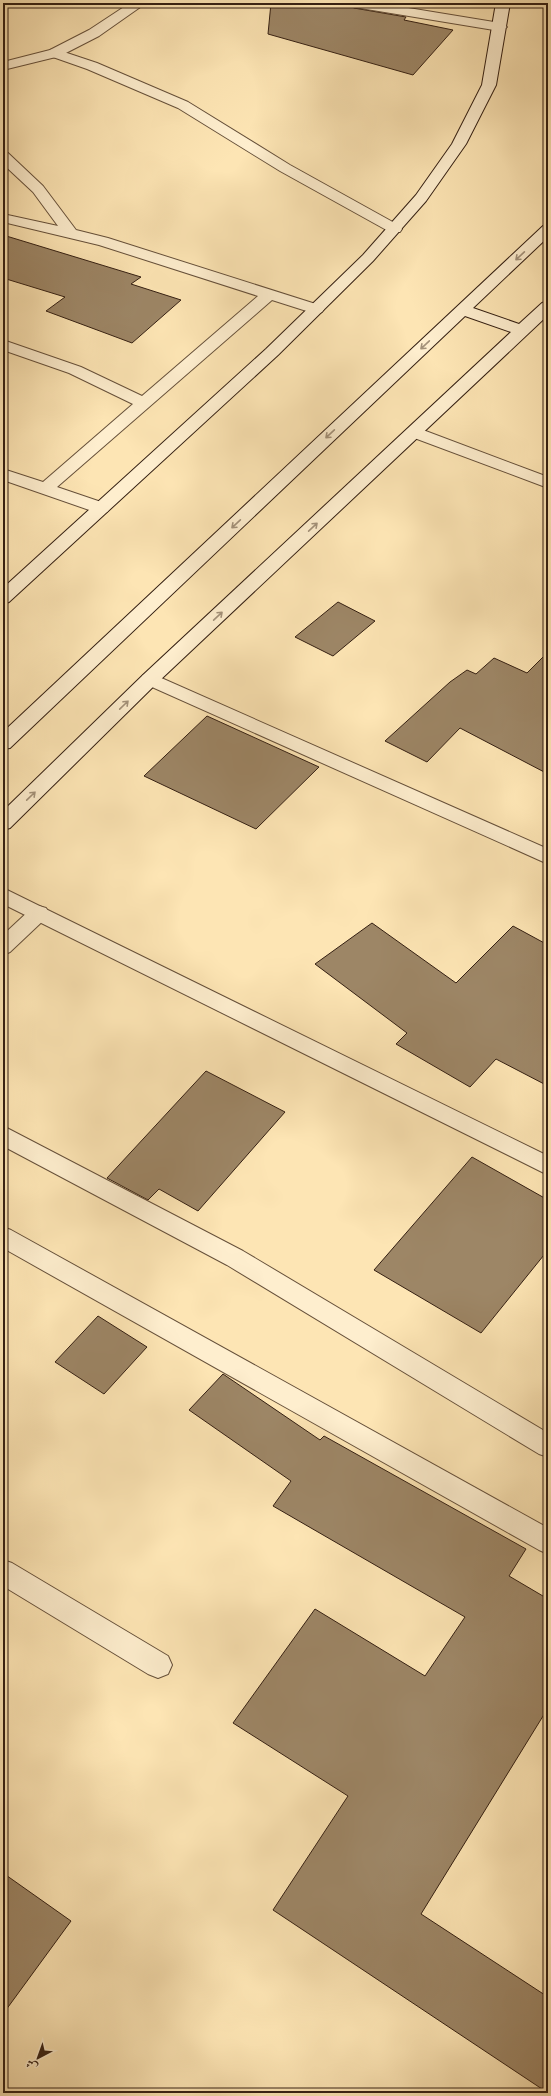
<svg xmlns="http://www.w3.org/2000/svg" width="551" height="2096" font-family="Cardo,Amiri,serif">
<rect width="100%" height="100%" fill="#fde5b4"/>
<filter id="stains"><feTurbulence type="fractalNoise" baseFrequency=".005" numOctaves="4"/><feColorMatrix values="0 0 0 0 .2 0 0 0 0 .09 0 0 0 0 .02 0 0 0 .5 -.17"/></filter>
<radialGradient id="worn" r=".72"><stop offset=".6" stop-color="#630" stop-opacity="0"/><stop offset="1" stop-color="#630" stop-opacity=".3"/></radialGradient>
<!-- building -->
<path fill="#9d8666" stroke="#341f12" d="M271,3H346L354,8L406,17L404,20L453,30L413,75L268,34Z
M387,3H419L415,8Z
M3,235L141,277L131,284L181,300L132,343L116,337L46,311L65,297L3,278Z
M338,602L375,621L333,656L295,637Z
M548,652V774L460,728L427,762L385,741L450,682L467,670L476,674L494,658L527,673Z
M207,716L319,767L256,829L144,776Z
M372,923L456,983L513,926L548,945V1086L496,1059L470,1087L396,1044L407,1033L315,964Z
M206,1071L285,1112L198,1211L159,1189L148,1200L107,1178Z
M472,1157L548,1200V1250L481,1333L374,1270Z
M98,1316L147,1347L104,1394L55,1362Z
M223,1374L320,1440L324,1436L526,1549L509,1576L548,1599V1708L421,1914L548,1997V2093L273,1910L348,1796L233,1723L315,1609L425,1676L465,1617L273,1506L291,1481L189,1410Z
M3,1873L71,1921L3,2014Z"/>
<g fill="none" stroke-linecap="round" stroke-linejoin="round">
<defs>
<path id="lane" d="M55,49L97,63L188,102L290,165L400,226L402,229L400,232H390L280,171L178,108L87,69L50,56L48,53L50,50Z
M39,906L46,908L49,913L46,918L10,952L3,955V935L32,908Z
M3,1227L11,1230L548,1528V1554L539,1550L3,1248Z
M3,1560L12,1563L168,1656L172,1665L168,1674L158,1678L148,1674L3,1586Z"/>
<path id="street" d="M130,3H146L99,36L60,56L3,70V62L50,50L89,30Z
M347,3H378L500,23L507,27L500,31L354,7Z
M3,152L8,153L43,186L76,230L108,238L322,306L324,309L322,312L316,314L272,300L57,487L107,504L110,508L107,512L101,513L95,512L3,480V469L43,482L133,404L69,373L3,350V340L81,367L142,396L258,296L99,245L3,222V214L58,226L33,192L3,164Z
M415,427L548,477V488L409,436L407,432L409,428Z
M150,673L548,849V864L143,683L141,679L143,675Z
M3,888L548,1156V1175L3,904Z
M3,1126L243,1251L548,1433V1457L539,1454L227,1265L3,1146Z"/>
<path id="secondary" d="M496,3H510L496,85L466,144L426,201L373,261L278,355L9,602L3,604V588L266,349L363,255L416,195L452,144L482,85Z
M548,225V237L473,308L519,324L542,303L548,301V315L157,683L10,828L3,830V811L143,675L511,332L465,316L10,748L3,749V732L543,226Z"/>
</defs>
<!-- lane casing -->
<use href="#lane" stroke="#66503a" stroke-width="2"/>
<!-- street casing -->
<use href="#street" stroke="#66503a" stroke-width="2"/>
<!-- secondary casing -->
<use href="#secondary" stroke="#341f12" stroke-width="2"/>
<!-- lane -->
<use href="#lane" fill="#feeece" fill-rule="evenodd"/>
<!-- street -->
<use href="#street" fill="#feeece" fill-rule="evenodd"/>
<!-- secondary -->
<use href="#secondary" fill="#feeece" fill-rule="evenodd"/>
</g>
<!-- one-way arrows -->
<defs><path id="oneway-shaft" d="M-6 0H5M1.5-3L5.5 0L1.5 3" fill="none" stroke-width="1.6" stroke-linecap="round" stroke-linejoin="round"/></defs>
<g stroke="#a39179">
<use href="#oneway-shaft" transform="translate(520 256) rotate(137)"/>
<use href="#oneway-shaft" transform="translate(425 345) rotate(137)"/>
<use href="#oneway-shaft" transform="translate(330 434) rotate(137)"/>
<use href="#oneway-shaft" transform="translate(236 524) rotate(137)"/>
<use href="#oneway-shaft" transform="translate(313 527) rotate(-43)"/>
<use href="#oneway-shaft" transform="translate(218 616) rotate(-43)"/>
<use href="#oneway-shaft" transform="translate(124 705) rotate(-44)"/>
<use href="#oneway-shaft" transform="translate(31 796) rotate(-44)"/>
</g>
<!-- margin -->
<rect width="551" height="2096" fill="none" stroke="#fde5b4" stroke-width="16"/>
<rect x="4" y="4" width="543" height="2088" fill="none" stroke="#341f12" stroke-width="2"/>
<rect x="8" y="8" width="535" height="2080" fill="none" stroke="#341f12"/>
<!-- north arrow -->
<g transform="translate(38 2058) rotate(221)" stroke="#feeece" stroke-width="3" paint-order="stroke">
<path d="M0-3L7 15L0 10L-7 15Z" fill="#341f12"/>
<text y="-6" font-size="11" font-weight="bold" text-anchor="middle" fill="#341f12">ش</text>
</g>
<rect width="100%" height="100%" filter="url(#stains)"/>
<rect width="100%" height="100%" fill="url(#worn)"/>
</svg>
